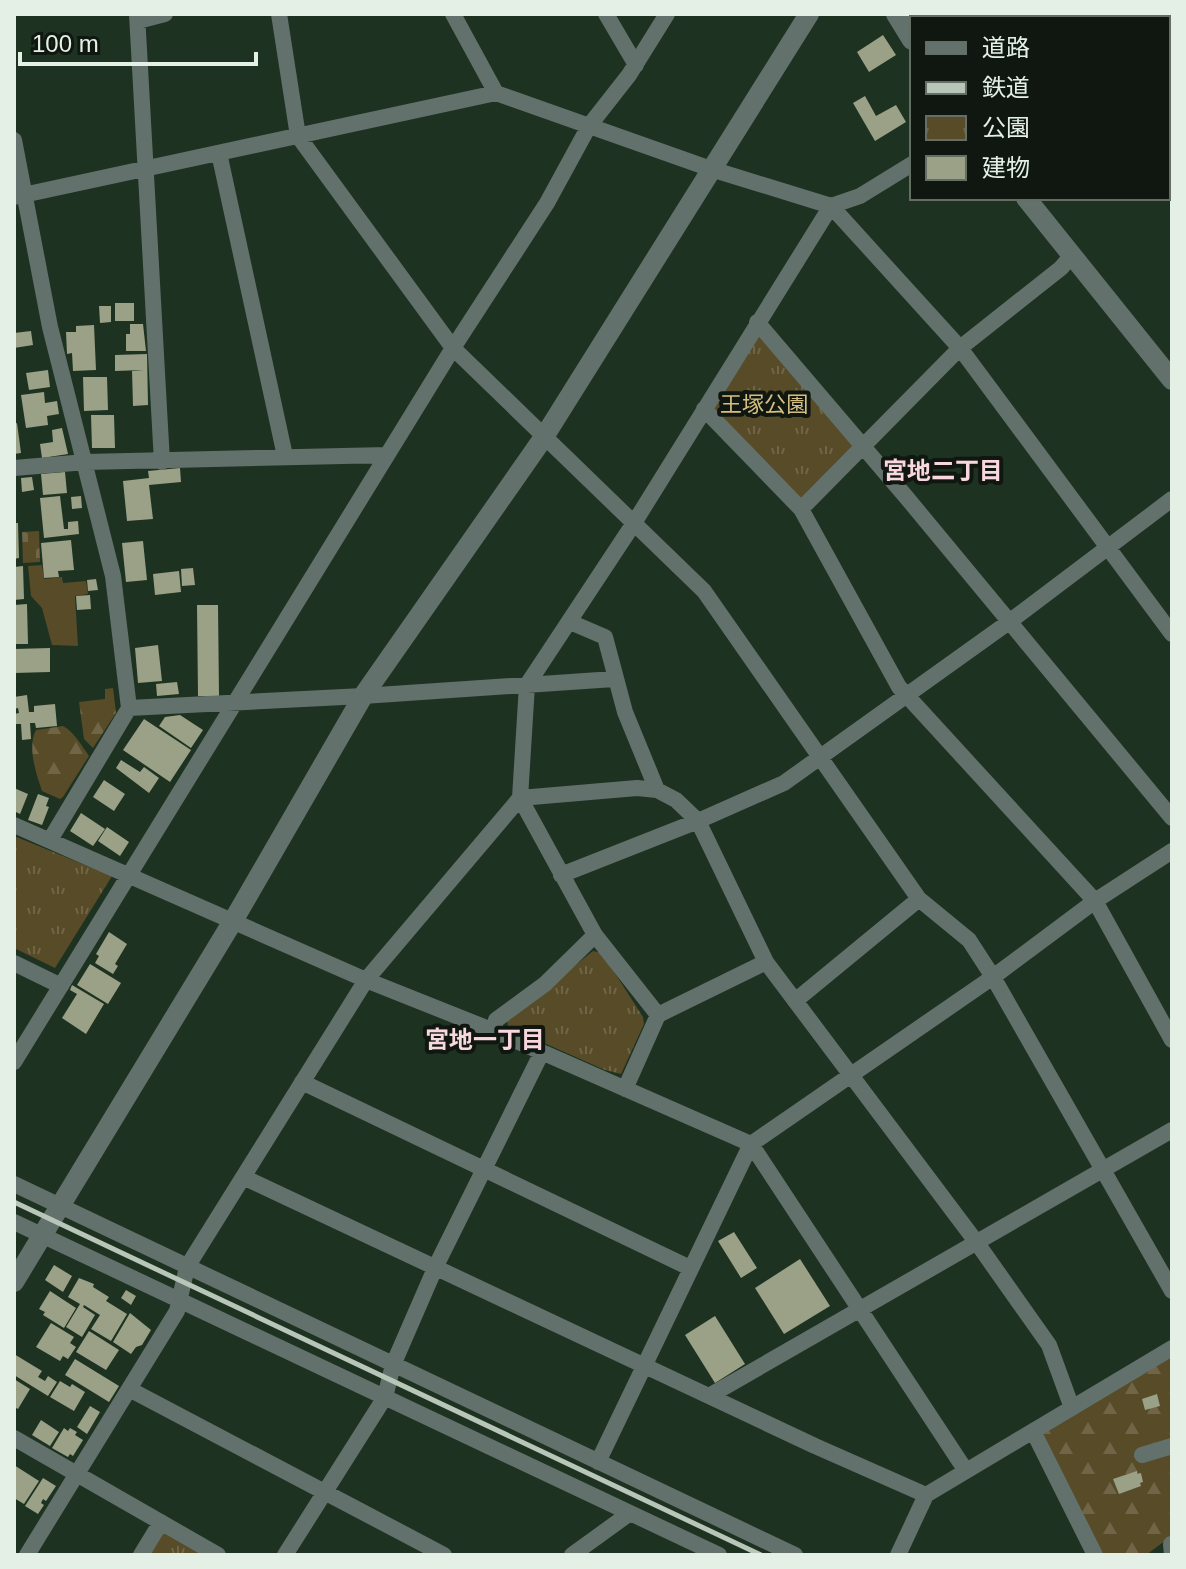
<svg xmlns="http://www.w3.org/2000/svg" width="1186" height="1569" font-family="Helvetica,'Noto Sans JP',sans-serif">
<defs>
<pattern id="forest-firs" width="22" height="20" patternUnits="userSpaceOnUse" patternTransform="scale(2)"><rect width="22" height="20" fill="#584b28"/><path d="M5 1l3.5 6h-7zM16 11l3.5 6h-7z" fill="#706547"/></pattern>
<pattern id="cemetery-stones" width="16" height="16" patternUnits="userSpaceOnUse" patternTransform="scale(2)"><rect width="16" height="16" fill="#584b28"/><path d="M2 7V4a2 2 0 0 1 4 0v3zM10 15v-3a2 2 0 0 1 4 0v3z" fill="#706547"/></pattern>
<pattern id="park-tufts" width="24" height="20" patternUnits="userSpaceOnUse" patternTransform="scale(2)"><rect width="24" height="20" fill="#584b28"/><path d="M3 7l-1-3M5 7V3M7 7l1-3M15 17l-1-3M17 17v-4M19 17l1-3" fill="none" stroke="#706547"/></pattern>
</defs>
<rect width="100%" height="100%" fill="#1e3221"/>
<!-- forest -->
<path fill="url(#forest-firs)" d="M113,688L116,713L93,748L84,739L79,702L105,699V689Z
M63,726C74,732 82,746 89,756L63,797L60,799L42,791C36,773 27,747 36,730Z
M1172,1352V1541L1162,1543L1146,1555H1099L1043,1443V1431Z"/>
<!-- cemetery -->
<path fill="url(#cemetery-stones)" d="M39,531L40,562L23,563L22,532Z"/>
<!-- park -->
<path fill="url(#park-tufts)" d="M758,332L858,446L801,502L708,408Z
M14,836L112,876L55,968L14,948Z
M593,951L602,953L643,1017L644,1024L621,1074L605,1070L508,1027L507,1020Z
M162,1525L213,1555H144Z"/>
<!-- garden -->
<path fill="#584b28" d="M42,565L44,579L62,577L63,583L86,581L88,594L75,596L78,646L52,645L42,608L31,596L28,566Z"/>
<!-- building -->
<path fill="#9aa186" d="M883,35L896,55L869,72L857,52Z
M865,96L876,116L896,105L906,122L875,141L853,103Z
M115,303H134V321H115Z
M99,306H111V322L100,323Z
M130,324H143L146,351H126V334H130Z
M94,325L96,370L73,371L72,353L67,354L66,332H76V326Z
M31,331L33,345L14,348V333Z
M147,354L148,405L133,406L132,371L143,370L115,371V355Z
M48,370L50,387L29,390L26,373Z
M83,377H107L108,410L84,411Z
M44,392L45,403L57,401L59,414L47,416L48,425L26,428L21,395Z
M91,415H114L115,448H92Z
M17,423L21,453L14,454V424Z
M62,428L68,454L42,458L40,444L53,442L52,430Z
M180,468L181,482L149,485L153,519L127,521L123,481L149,478L148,471Z
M65,472L67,493L43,495L41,474Z
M32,477L34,490L22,492L21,478Z
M60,496L64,529H68V522L78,521L79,534L44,538L40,498Z
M81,496L82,508L72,509L71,497Z
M14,523H18L19,558L14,559Z
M71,540L74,570L58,571L59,577L44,578L41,543Z
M143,541L147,580L126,582L122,543Z
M23,566L24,599L14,600V567Z
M193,568L195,585L182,586L181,569Z
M179,571L181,592L155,595L153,574Z
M96,579L98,590L88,591L87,580Z
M90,595L91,609L77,610L76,596Z
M27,604L28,644H14V605Z
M197,605H218L219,696H198Z
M158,645L162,681L138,683L135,648Z
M50,648V672L14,673V649Z
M177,682L179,694L157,696L156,684Z
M27,695L29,712H34V706L55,704L57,726L36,728L35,723H30L31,739L22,740L21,724H14V714L19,713L18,708L14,709V697Z
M180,715L203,730L191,748L159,726L165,717Z
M144,719L191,750L170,782L123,750Z
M121,760L140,772L144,767L159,778L149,793L116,768Z
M104,780L125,794L114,811L93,797Z
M14,788L28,794L20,814L14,811Z
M38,794L49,798L46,806L49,807L42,825L28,820Z
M81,813L105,829L93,846L70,831Z
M107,827L129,842L120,856L98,841Z
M109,932L127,944L115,964L118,966L113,974L95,963L99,956L96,954Z
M90,964L121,983L108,1004L77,985Z
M72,985L104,1004L86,1034L62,1018L77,994L70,990Z
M734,1232L757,1268L741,1278L718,1241Z
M800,1259L830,1306L784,1334L755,1288Z
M54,1265L72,1276L63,1292L45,1280Z
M79,1278L94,1284L93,1287L109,1297L106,1301L127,1314L111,1341L91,1329L100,1315L84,1305L83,1307L95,1315L82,1337L66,1327L80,1304L68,1297Z
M126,1290L136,1296L131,1305L121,1298Z
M50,1291L76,1308L64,1328L43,1315L45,1312L39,1309Z
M130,1313L151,1330L142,1345L136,1347L131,1354L113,1342Z
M715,1316L745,1364L715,1383L685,1335Z
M51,1323L74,1337L70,1343L76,1347L68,1359L63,1356L60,1361L36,1347Z
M89,1331L119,1350L106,1370L76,1352Z
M14,1354L42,1371L38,1377L45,1381L48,1376L57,1382L48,1396L14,1375Z
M75,1359L119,1386L109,1402L65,1375Z
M14,1379L30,1389L18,1409L14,1407Z
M60,1381L70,1387L72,1384L85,1392L74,1411L50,1397Z
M1157,1394L1160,1406L1145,1410L1142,1399Z
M90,1406L100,1412L87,1434L77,1427Z
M41,1420L59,1432L50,1446L32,1435Z
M64,1428L68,1431L70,1428L77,1432L75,1435L83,1440L73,1456L70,1454L68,1457L52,1448Z
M14,1465L39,1481L24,1504L14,1498Z
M1137,1471V1474L1141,1473L1143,1482L1140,1483L1141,1486L1119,1494L1113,1479Z
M43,1478L56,1486L46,1501L43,1499L41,1503L44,1505L38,1514L25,1506Z"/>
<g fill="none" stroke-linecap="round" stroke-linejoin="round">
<!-- minor -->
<path stroke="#63716d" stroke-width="16" d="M137,14L162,462
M279,14L298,136L453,348L704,591L919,899L969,940L993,977L1172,1291
M453,14L496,93
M606,14L636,65
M1001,14L1003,18
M1135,14L1138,18
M1151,18L1157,14
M138,21L165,14
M1168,66L1172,72
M14,140L50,327L113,576L129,708L50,840
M219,153L285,456
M14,197L496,93L711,169L831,206L860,196L912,164
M757,322L907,498L1172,818
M704,409L801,509L899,687L1095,901L1172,1040
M14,468L86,462L387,455
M801,509L960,348L1061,268L1072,255
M570,622L605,637L625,712L657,790
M129,708L363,696L614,679
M14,825L366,980L494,1031L751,1144L993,977L1095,901L1172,851
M561,875L698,821L784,783L1009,622L1172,499
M14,963L61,986
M795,1001L919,899
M658,1015L595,935L520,798L637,788L657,790L676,800L698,821L766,962L977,1243L1049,1345L1072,1408
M494,1031L496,1020L545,984L595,935
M14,1062L453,348L547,203L589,126L629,75L667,14
M302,1082L690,1268
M625,1089L658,1015L766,962
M243,1177L815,1446L926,1495
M14,1184L795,1555
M14,1222L719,1555
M129,1389L444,1555
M709,1396L1172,1130
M1033,1431L1095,1555
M14,1438L218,1555
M1142,1455L1172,1446
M598,1462L751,1144L966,1471
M1171,1544L1172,1555
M27,1555L177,1311L187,1267L366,980L520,798L527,685L634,523L831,206L960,348L1172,634
M141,1555L161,1522
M285,1555L385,1397L393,1365L436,1266L542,1052
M572,1555L630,1513
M898,1555L926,1495L1172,1348"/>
<!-- tertiary -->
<path stroke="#63716d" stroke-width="20" d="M896,14L912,40
M1026,198L1172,380
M14,1282L233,921L363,696L544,437L809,14"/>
<!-- rail -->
<path stroke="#b8c5b9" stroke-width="5" d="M14,1202L761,1555"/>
</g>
<g text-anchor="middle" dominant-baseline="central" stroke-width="8" stroke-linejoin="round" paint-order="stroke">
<!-- park labels -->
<g font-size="22" fill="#d6bf80" stroke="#0f1710">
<text x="764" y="404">王塚公園</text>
</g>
<!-- neighbourhood labels -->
<g font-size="24" font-weight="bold" fill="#f9d7de" stroke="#0f1710">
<text x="943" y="470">宮地二丁目</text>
<text x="485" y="1039">宮地一丁目</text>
</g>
</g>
<!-- border -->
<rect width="1186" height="1569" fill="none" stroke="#e4f0e5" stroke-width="32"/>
<!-- legend -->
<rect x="910" y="16" width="260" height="184" fill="#0f1710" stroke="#646e65" stroke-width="2"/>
<rect x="926" y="42" width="40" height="12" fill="#63716d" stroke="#646e65" stroke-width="2"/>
<text x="982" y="56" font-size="24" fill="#e4f0e5">道路</text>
<rect x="926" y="82" width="40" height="12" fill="#b8c5b9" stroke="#646e65" stroke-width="2"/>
<text x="982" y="96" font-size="24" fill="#e4f0e5">鉄道</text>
<rect x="926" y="116" width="40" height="24" fill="url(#park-tufts)" stroke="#646e65" stroke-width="2"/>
<text x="982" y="136" font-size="24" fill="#e4f0e5">公園</text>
<rect x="926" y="156" width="40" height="24" fill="#9aa186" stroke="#646e65" stroke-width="2"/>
<text x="982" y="176" font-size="24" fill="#e4f0e5">建物</text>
<!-- scale -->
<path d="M20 52v12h236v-12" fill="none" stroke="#e4f0e5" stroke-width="4"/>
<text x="32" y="52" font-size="24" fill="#e4f0e5" stroke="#0f1710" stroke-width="6" paint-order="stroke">100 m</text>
</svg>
